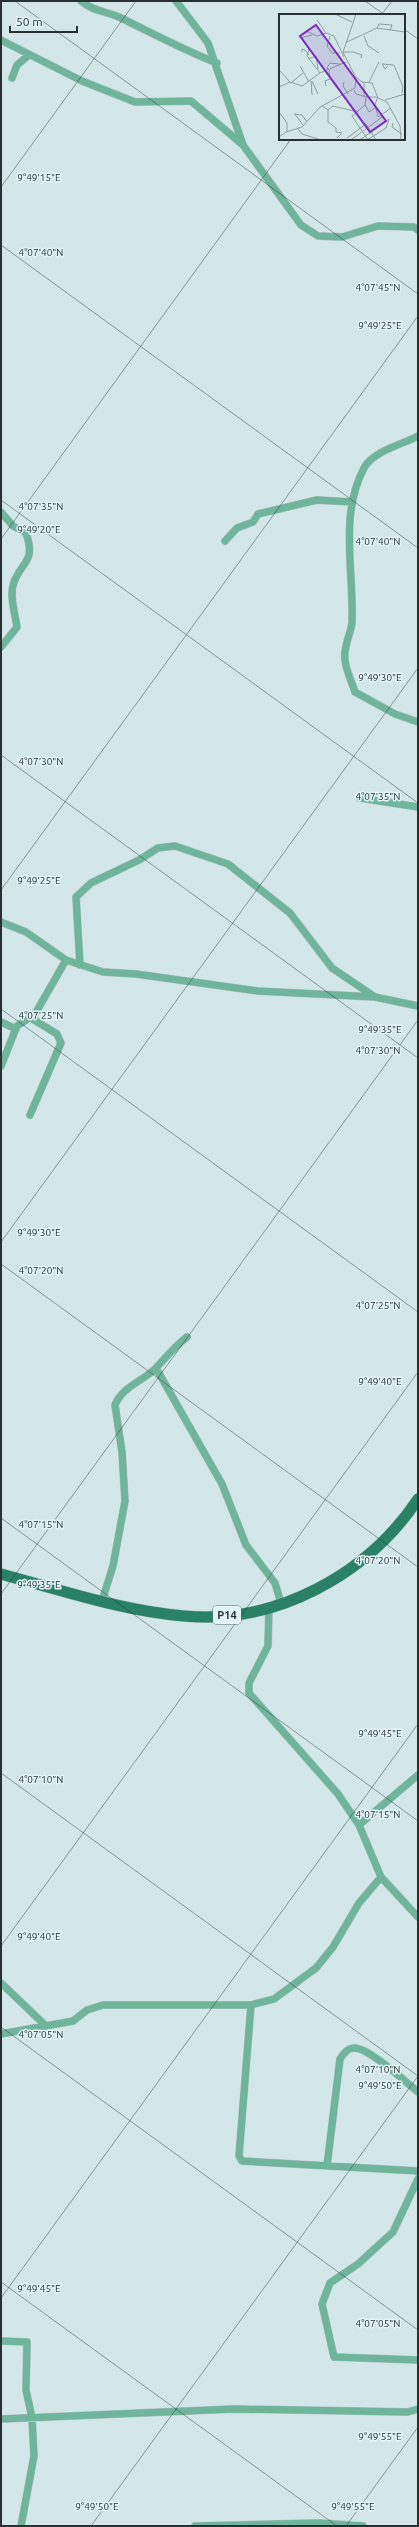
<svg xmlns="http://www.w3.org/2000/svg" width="419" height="2527" font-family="Ubuntu,sans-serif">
<rect width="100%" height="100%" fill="#d3e7e8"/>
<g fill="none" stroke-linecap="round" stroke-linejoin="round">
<defs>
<path id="minor" d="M81,1C92,11 106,11 119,17C152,33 183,50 217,63
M176,1L208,43L243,145L301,225L318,236L342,237L378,226L414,227L418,230
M1,40L82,81L135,102L191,101L243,145
M12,78L17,65L29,55
M418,436C403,444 373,451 364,468C339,515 354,571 352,622C351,635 343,645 345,660C346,671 352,682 355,692L395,714L418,722
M1,512L13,526L26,533C36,562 22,561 14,582C9,594 15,614 17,627L1,647
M225,541L237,528L253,522L258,514L317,500L352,502
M360,798L418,807
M1,922L26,932L66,960L103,972L136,974L258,991L375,997L418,1006
M80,965L76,897L91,883L139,860L158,848L175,846L228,864L290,913L332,968L375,997
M1,1022L16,1029
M1,1066L17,1026L35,1014L66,960
M30,1115L61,1043L57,1034L31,1018
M156,1368L222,1484L246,1545L275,1583L281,1603
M102,1601L113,1566L125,1501L122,1452L115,1405C122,1387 143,1381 156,1368C167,1356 174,1347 187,1337
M269,1606L268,1646L249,1683V1693L338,1794L359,1825L381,1877L418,1917
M359,1825L418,1775
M1,1983L46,2026
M251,2005L239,2156L242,2161L418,2171
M1,2034L73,2021L87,2010L103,2005H251L274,1999L316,1968L333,1947L359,1903L381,1877
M327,2166L340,2059C343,2054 347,2048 354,2048C368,2047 406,2082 418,2092
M418,2179L393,2232L358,2264L330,2283L322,2304L334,2357L418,2360
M1,2341L27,2342L26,2390L32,2418L34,2456L21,2526
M1,2419L234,2409L408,2412L418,2409
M195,2526L319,2523L363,2526"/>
<path id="primary" d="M1,1574C61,1590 122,1611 184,1616C276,1625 368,1574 418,1499"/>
</defs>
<!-- minor casing -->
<use href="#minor" stroke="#b1c2c3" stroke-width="8"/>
<!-- primary casing -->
<use href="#primary" stroke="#b1c2c3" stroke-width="12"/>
<!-- minor -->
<use href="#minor" stroke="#6eb59b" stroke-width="7"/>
<!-- primary -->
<use href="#primary" stroke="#298166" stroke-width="11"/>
</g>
<!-- ticks -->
<path fill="none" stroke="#293031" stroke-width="1" stroke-opacity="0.45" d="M15,1L418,294M365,1L385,15M381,15L392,1M404,29L418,39M1,187L136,1M1,245L418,548M1,500L418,803M1,539L291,139M1,755L418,1058M1,890L418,316M1,1009L418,1312M1,1242L418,668M1,1264L418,1567M1,1518L418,1821M1,1594L418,1020M1,1773L418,2076M1,1946L418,1372M1,2027L418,2330M1,2282L337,2526M1,2298L418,1724M91,2526L418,2076M346,2526L418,2427"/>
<g text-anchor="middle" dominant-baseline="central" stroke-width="3" stroke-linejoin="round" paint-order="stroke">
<!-- shield labels -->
<rect fill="#e1f5f6" stroke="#606b6c" stroke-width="1" x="213" y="1606" width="28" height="18" rx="3"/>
<g font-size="11" font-weight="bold" fill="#293031">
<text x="227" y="1615">P14</text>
</g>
</g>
<!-- overview -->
<g transform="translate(279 14)">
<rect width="126" height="126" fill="#d3e7e8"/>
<path fill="none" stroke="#8f9e9f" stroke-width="1" d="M56,0L73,8M38,6L47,19M98,14L100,10L113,11L111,16M27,17L38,22L47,19L55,22L65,43M51,22L48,32L53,39H61M85,22L89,32L100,39M21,24L33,21M68,28L98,14L126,18M30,35L28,42L41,59M23,38V35L26,36L30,41M64,38H74L83,41L82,44M29,45L37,42L39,55M21,52L30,68M109,52L106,55L103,50L115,51L124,73L123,79M0,56L11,68L23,72L41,59L67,48M51,57L48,54L51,49L61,50M77,63L83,68L93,69L99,84L108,88L121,112L122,126M32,67L33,81M33,67L39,80M13,68L24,59M65,68L64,72L69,80M90,68L100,48M47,72L46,67L51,65L50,57M0,73L11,68M75,76L77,80L87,83H98M85,82V69M87,83L86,91L73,102L89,126M99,83L96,90L99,103L112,94M106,86L126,80M86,91L90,98L97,93M43,92L49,96L54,92L79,98M49,96V108L57,114V118L63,119L58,124M0,98L8,109V117M15,100L23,101L28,108M16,100L24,111M114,109L113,113L123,120M19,115L23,120L42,126M0,123L7,118L23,113L41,93L76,74L77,64L64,38L77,0M68,124L87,110L97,126M72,126L103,103L102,100M81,126L110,105L107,114L88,126"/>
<path fill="#7b2cbf" fill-opacity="0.15" stroke="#7b2cbf" stroke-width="2" d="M37,11L107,107L91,118L21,22Z"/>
<rect width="126" height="126" fill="none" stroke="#293031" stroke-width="2"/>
</g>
<g font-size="10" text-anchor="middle" fill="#293031" stroke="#e1f5f6" stroke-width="3" stroke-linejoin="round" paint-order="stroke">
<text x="39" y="181">9°49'15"E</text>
<text x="41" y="256">4°07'40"N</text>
<text x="378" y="291">4°07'45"N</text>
<text x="380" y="329">9°49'25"E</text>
<text x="41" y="510">4°07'35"N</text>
<text x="39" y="533">9°49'20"E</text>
<text x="378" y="545">4°07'40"N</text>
<text x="380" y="681">9°49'30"E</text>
<text x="41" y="765">4°07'30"N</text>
<text x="378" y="800">4°07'35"N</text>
<text x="39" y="884">9°49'25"E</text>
<text x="41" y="1019">4°07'25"N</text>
<text x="380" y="1033">9°49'35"E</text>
<text x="378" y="1054">4°07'30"N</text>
<text x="39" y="1236">9°49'30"E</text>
<text x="41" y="1274">4°07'20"N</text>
<text x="378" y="1309">4°07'25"N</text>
<text x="380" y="1385">9°49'40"E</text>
<text x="41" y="1528">4°07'15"N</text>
<text x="378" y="1564">4°07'20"N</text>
<text x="39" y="1588">9°49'35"E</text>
<text x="380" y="1737">9°49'45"E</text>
<text x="41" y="1783">4°07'10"N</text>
<text x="378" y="1818">4°07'15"N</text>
<text x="39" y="1940">9°49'40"E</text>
<text x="41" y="2038">4°07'05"N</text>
<text x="378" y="2073">4°07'10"N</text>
<text x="380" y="2089">9°49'50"E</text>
<text x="39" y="2292">9°49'45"E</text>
<text x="378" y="2327">4°07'05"N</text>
<text x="380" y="2440">9°49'55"E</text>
<text x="97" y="2510">9°49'50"E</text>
<text x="353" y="2510">9°49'55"E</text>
</g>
<!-- border -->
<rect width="419" height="2527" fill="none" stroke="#293031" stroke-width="4"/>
<!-- scale -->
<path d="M10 26v6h67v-6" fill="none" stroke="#293031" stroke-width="2"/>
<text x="16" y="26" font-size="12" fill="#293031" stroke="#e1f5f6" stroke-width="3" paint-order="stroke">50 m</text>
</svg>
